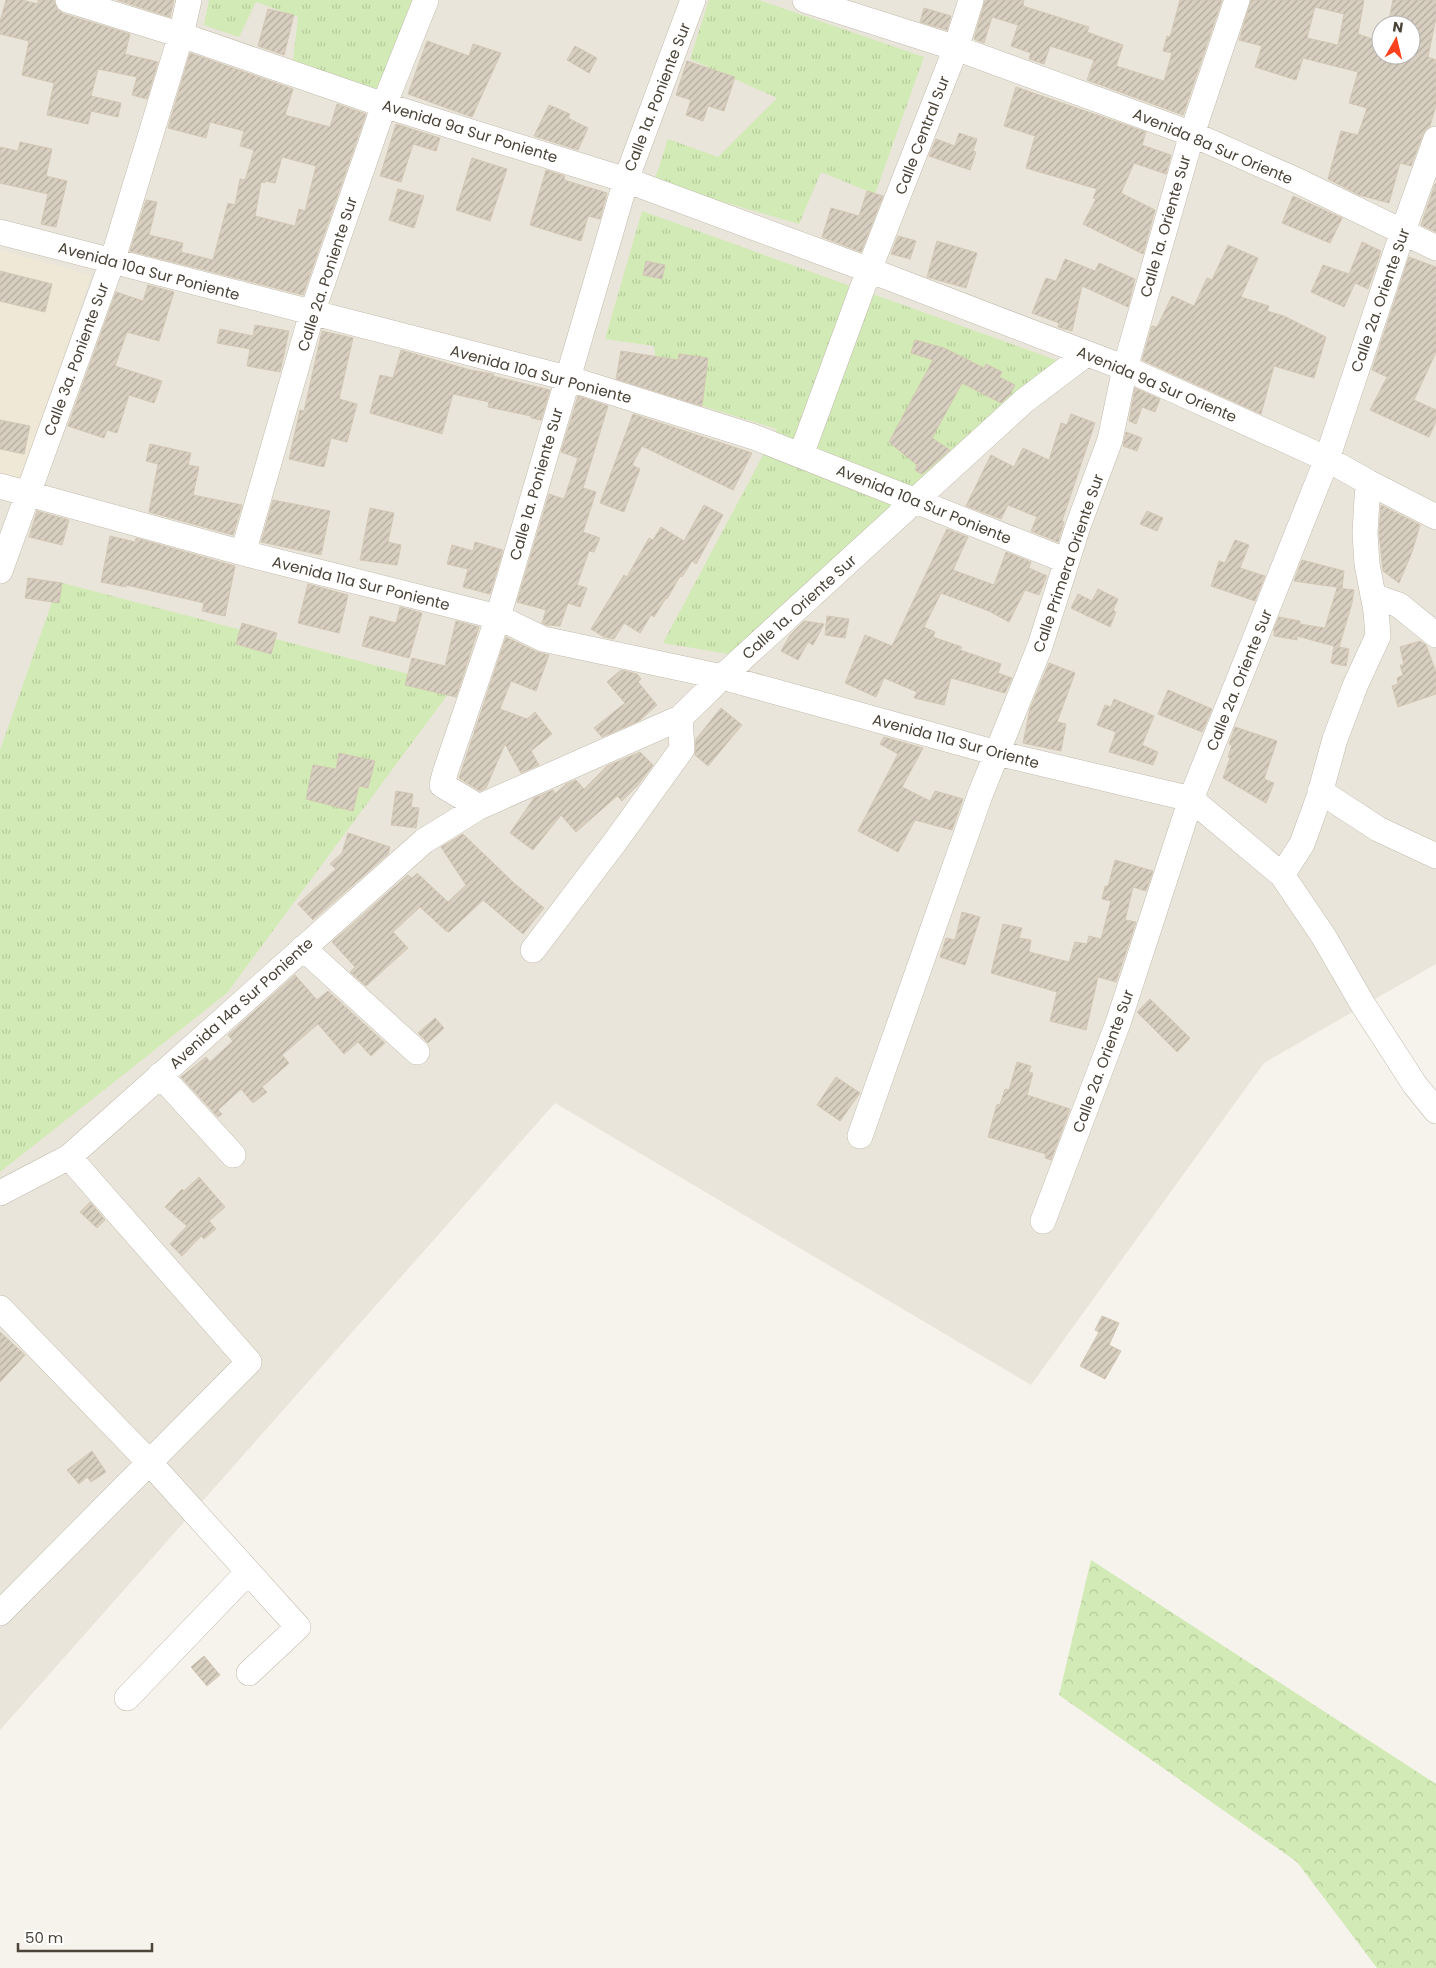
<svg xmlns="http://www.w3.org/2000/svg" width="1436" height="1968" font-family="Poppins,sans-serif">
<defs>
<pattern id="grass-tufts" width="24" height="20" patternUnits="userSpaceOnUse" patternTransform="scale(1.25)"><rect width="24" height="20" fill="#d2eab5"/><path d="M3 7l-1-3M5 7V3M7 7l1-3M15 17l-1-3M17 17v-4M19 17l1-3" fill="none" stroke="#b6ca9c"/></pattern>
<pattern id="forest-crowns" width="20" height="18" patternUnits="userSpaceOnUse" patternTransform="scale(1.25)"><rect width="20" height="18" fill="#d2eab5"/><path d="M2 6a3 3 0 1 1 6 0M12 15a3 3 0 1 1 6 0" fill="none" stroke="#b6ca9c"/></pattern>
<pattern id="building-hatch" width="6" height="6" patternUnits="userSpaceOnUse" patternTransform="scale(1.25)"><rect width="6" height="6" fill="#d8cfc1"/><path d="M-1 1l2-2M0 6l6-6M5 7l2-2" fill="none" stroke="#b1aa9e"/></pattern>
</defs>
<rect width="100%" height="100%" fill="#f6f3ec"/>
<!-- residential -->
<path fill="#eae5da" fill-rule="evenodd" d="M0,0H1436V964L1264,1063L1031,1385L555,1103L0,1730ZM1381,25H1411V55H1381Z"/>
<!-- education -->
<path fill="#efe8d6" d="M0,250L91,275L20,484L0,478Z"/>
<!-- grass -->
<path fill="url(#grass-tufts)" d="M209,0H413L380,93L293,60L298,17L256,2L239,37L204,25Z
M709,0H759L924,57L875,194L821,172L799,224L654,182L668,139L718,157L777,98L690,59Z
M642,211L1073,366L729,654L663,643L777,429L660,393L654,346L605,339Z
M59,582L454,686L227,993L0,1172V750Z"/>
<!-- forest -->
<path fill="url(#forest-crowns)" d="M1091,1560L1436,1784V1968H1377L1297,1862L1059,1695Z"/>
<!-- building -->
<path fill="url(#building-hatch)" stroke="#d3c7b4" fill-rule="evenodd" d="M6,0H22L38,4V0H54L57,9L64,14L130,34L125,54L158,62L147,99L132,95L137,77L98,69L91,96L121,103L118,117L91,111L88,124L47,115L54,83L22,75L29,41L0,34V22Z
M117,0H174L170,17Z
M985,0H1024L1023,6L1089,27L1087,32L1123,45L1116,66L1164,81L1172,53L1163,51L1167,36L1170,37L1180,0H1222L1183,115L1087,80L1094,60L1050,46L1044,64L1029,59L1031,53L1011,46L1018,25L992,17L984,43L974,39Z
M1251,0H1364L1358,34L1381,42V55H1411V25L1389,20L1393,0H1436V18L1428,57L1436,60V105L1430,126L1423,134L1411,166L1400,163L1389,203L1359,195L1328,179L1341,131L1358,135L1367,108L1349,103L1358,72L1303,58L1296,80L1255,67L1262,46L1239,40ZM1315,7L1344,14L1338,45L1307,38Z
M924,8L951,16L947,30L920,22Z
M268,9L294,15L284,55L258,46Z
M427,41L469,56L473,44L501,53L472,117L408,94Z
M575,46L597,58L589,73L567,60Z
M190,53L293,89L285,115L330,127L337,104L366,114L303,295L130,251L146,200L157,202L149,235L183,243L181,252L213,260L228,203L235,205L240,179L245,180L254,150L240,146L244,131L210,122L206,138L168,128ZM282,157L316,166L305,211L299,209L295,226L255,216L261,182L265,183V181L275,183Z
M687,61L735,77L724,111L708,106L703,121L686,115L691,100L676,95Z
M1016,87L1146,132L1142,145L1171,155L1166,174L1134,163L1121,193L1155,210L1143,254L1083,224L1096,199L1093,198L1097,189L1026,168L1035,136L1004,126Z
M549,105L570,114L568,118L588,128L578,150L534,136Z
M396,124L440,138L436,151L413,144L401,182L380,176Z
M959,133L977,139L973,151L976,152L970,170L929,156L936,139L955,146Z
M20,142L52,149L46,176L67,181L56,227L41,224L48,194L0,183V147L18,151Z
M472,158L507,169L490,221L456,210Z
M546,170L565,176L564,180L607,193L600,219L588,216L581,241L530,225Z
M1435,184H1436V232L1421,225Z
M398,189L424,196L414,228L389,220Z
M867,191L883,196L861,252L822,237L831,208L859,216Z
M1293,196L1342,218L1330,243L1282,223Z
M898,236L916,241L910,259L891,254Z
M937,241L977,253L966,288L927,277Z
M1362,242L1381,251L1368,289L1355,283L1344,307L1311,292L1323,265L1349,274Z
M1228,245L1258,258L1241,297L1269,306L1267,311L1284,316L1326,337L1314,378L1274,366L1261,414L1142,360L1152,326L1157,327L1172,296L1194,306L1207,278L1212,280Z
M1409,257L1436,267V352L1414,400L1436,410V421L1429,437L1370,410L1387,377L1372,370Z
M1065,259L1095,271L1099,263L1135,279L1128,307L1082,286L1072,331L1058,327L1059,323L1032,313L1046,278L1056,281Z
M646,261L665,265L662,279L643,275Z
M0,271L52,284L45,312L0,301Z
M148,285L174,292L159,341L127,332L115,366L162,381L154,403L129,395L117,433L107,430L104,438L68,426L116,292L143,301Z
M255,325L289,331L280,372L247,366L250,349L217,343L220,329L253,336Z
M322,331L353,338L339,399L357,404L347,442L331,438L324,467L289,459L300,410L304,411Z
M915,340L944,348L984,368L986,364L1002,372L999,377L1015,385L1010,394L1001,403L962,383L932,438L950,450L922,474L915,470L917,465L889,442L933,360L911,353Z
M401,350L470,370L494,374L493,376L550,390L541,420L531,418V416L488,407L489,402L453,394L442,434L370,413L380,375L393,378Z
M621,351L678,360L679,354L708,358L702,406L616,379Z
M1135,388L1160,399L1155,412L1142,407L1136,424L1129,421Z
M578,396L608,406L583,488L596,492L583,532L600,538L594,552L589,551L577,585L587,588L580,607L568,603L560,626L546,625L542,623L546,610L517,602L549,494L564,499L578,458L561,452Z
M633,414L752,453L733,490L642,446L632,465L640,469L624,512L600,503Z
M1071,414L1095,423L1062,521L1064,522L1058,542L1031,531L1037,517L1008,505L1001,519L966,506L991,455L1014,467L1023,448L1049,460L1061,423L1067,425Z
M0,420L30,426L24,454L0,449Z
M1126,432L1142,438L1137,451L1123,446Z
M150,444L191,453L188,465L199,467L193,495L242,505L233,535L149,512L158,464L146,461Z
M273,500L330,511L321,555L261,542Z
M704,505L723,515L696,564L692,561L682,577L680,576L667,599L666,598L654,617L651,615L640,633L624,623L614,639L604,637L591,629L624,575L627,577L649,538L653,540L661,527L684,541Z
M1381,505L1420,525L1412,552L1399,583L1383,571L1379,533Z
M370,508L394,513L388,542L401,545L397,565L360,560Z
M37,511L69,520L62,545L29,537Z
M1147,511L1163,518L1157,531L1140,524Z
M947,529L968,537L953,570L994,585L1006,552L1031,562L1029,568L1047,576L1039,595L1025,590L1009,622L989,611L941,593L924,627L935,632L933,637L962,647L960,650L1001,664L998,673L1012,678L1005,693L951,678L944,705L914,698L917,692L884,678L876,697L845,683L865,635L892,646L893,644Z
M110,536L135,542L136,538L235,566L225,616L202,611L204,603L126,585V587L101,582Z
M1235,540L1249,545L1240,568L1265,576L1255,601L1211,586L1219,561L1225,563Z
M475,542L503,550L490,594L463,587L468,569L447,564L452,545L473,551Z
M1302,560L1344,571L1342,588L1294,581Z
M28,578L62,583L59,603L25,598Z
M308,584L348,595L339,633L298,623Z
M1337,588L1354,590L1352,603L1339,647L1349,649L1346,666L1331,663L1334,646L1297,636V640L1274,636V629L1279,617L1300,621V624L1325,628Z
M1098,589L1118,599L1113,610L1116,612L1110,627L1071,608L1078,594L1092,601Z
M400,607L422,613L409,658L362,646L370,616L396,623Z
M827,616L849,619L845,638L825,635Z
M456,621L479,627L456,697L405,685L412,658L445,666Z
M804,621L824,624L813,645L808,642L798,660L781,651L790,635Z
M242,623L277,633L271,654L236,644Z
M506,637L537,652L549,655L536,691L511,681L500,709L527,719L535,712L552,734L531,751L539,765L521,773L505,744L486,788L480,791L459,778Z
M1420,641L1426,645L1436,672V694L1398,707L1392,686L1398,684L1397,678L1403,675L1400,665H1404L1400,647Z
M1049,663L1075,673L1057,722L1066,724L1061,751L1023,743L1030,709Z
M621,670L637,674L641,679L638,682L657,705L639,721L602,737L594,728L625,703L607,682Z
M1168,690L1212,709L1202,732L1158,714Z
M1114,699L1154,716L1142,745L1158,752L1153,765L1109,752L1116,732L1097,725L1105,705L1111,707Z
M721,708L742,725L708,766L695,755L696,739Z
M1235,727L1277,741L1264,779L1274,783L1266,803L1223,778L1230,758L1228,757L1232,745L1229,744Z
M884,737L923,748L902,787L930,801L935,791L963,799L952,830L915,820L898,852L858,831L898,754L880,744Z
M640,752L653,765L637,786L622,801L617,796L576,832L561,815L533,850L510,833L534,798L553,790L555,794L566,784L576,780L584,789L607,766Z
M339,753L375,761L368,788L359,786L353,811L306,799L313,765L336,769Z
M396,791L413,794L411,807L419,808L416,828L391,825Z
M348,833L390,847L388,854L313,920L298,904L336,869L330,864L342,853Z
M463,834L515,884L544,908L523,934L483,900L449,932L446,931L420,907L393,932L408,948L366,986L350,972L355,967L332,942L408,875L412,878L417,873L448,902L466,885L441,847Z
M1115,860L1153,871L1146,891L1133,887L1125,920L1136,922L1116,982L1098,977L1086,1030L1050,1021L1057,992L991,973L1003,924L1022,928L1019,938L1031,940L1029,952L1069,962L1075,942L1087,944L1089,936L1101,939L1111,901L1102,899L1105,886H1108Z
M962,912L980,917L965,965L940,957L946,938L955,940Z
M295,975L317,1000L328,991L385,1043L371,1056L358,1042L344,1054L318,1024L282,1055L289,1063L262,1087L267,1092L253,1103L241,1089L218,1110L222,1114L218,1117L181,1077L206,1057L210,1062L233,1041L228,1035Z
M1150,999L1190,1038L1177,1052L1137,1012Z
M435,1018L444,1028L428,1043L418,1033Z
M1017,1062L1031,1066L1029,1072L1033,1073L1027,1095L1070,1109L1051,1160L1045,1158L1046,1154L988,1137L997,1104L1000,1105L1005,1089L1009,1090Z
M836,1077L860,1093L840,1121L817,1105Z
M199,1177L225,1207L209,1221L216,1229L204,1239L201,1236L182,1256L170,1244L187,1226L165,1207L182,1189L184,1191Z
M90,1202L105,1220L97,1228L80,1212Z
M1102,1316L1119,1323L1109,1345L1121,1351L1105,1379L1080,1366L1099,1332L1095,1330Z
M0,1332L25,1355L0,1382Z
M92,1451L106,1472L91,1482L87,1477L79,1484L67,1470Z
M204,1656L220,1675L207,1686L191,1667Z"/>
<g fill="none" stroke-linecap="round" stroke-linejoin="round">
<defs>
<path id="minor" d="M68,0L181,35L384,105L626,180L869,270L1125,368L1327,459L1368,482L1436,517
M805,0L956,48L1192,134L1298,181L1436,248
M0,232L567,378L754,437L1067,561
M801,455L869,270L956,48L971,0
M0,486L243,553L498,617L543,639L722,677L997,753L1191,799L1282,875L1324,937L1362,1003L1415,1085L1436,1111
M243,553L312,313L384,105L426,0
M0,571L112,262L181,35L189,0
M1373,596L1399,605L1436,635
M1320,791L1378,829L1436,856
M479,807L442,785L445,773L498,617L626,180L693,0
M1282,875L1302,844L1319,797L1335,739L1355,686L1378,636L1376,611L1367,564L1365,533L1368,482
M303,948L417,1052
M533,950L615,842L682,749L680,718
M160,1075L233,1155
M860,1136L980,795L1040,646L1078,526L1110,440L1125,368L1192,134L1237,0
M0,1193L69,1157L424,841L479,807L680,718L722,677L1024,401L1086,354
M1043,1221L1118,1023L1191,799L1327,459L1403,231L1436,139
M0,1308L150,1463L298,1627L249,1673
M0,1613L249,1362L69,1157
M127,1698L248,1572"/>
</defs>
<!-- minor casing -->
<use href="#minor" stroke="#c2bbae" stroke-width="26"/>
<!-- minor -->
<use href="#minor" stroke="#fff" stroke-width="25"/>
</g>
<g text-anchor="middle" dominant-baseline="central" stroke-width="4.5" stroke-linejoin="round" paint-order="stroke">
<!-- street labels -->
<g font-size="15" fill="#4b4439" stroke="#fff">
<text transform="translate(657 97) rotate(-69)">Calle 1a. Poniente Sur</text>
<text transform="translate(470 131) rotate(17)">Avenida 9a Sur Poniente</text>
<text transform="translate(922 135) rotate(-69)">Calle Central Sur</text>
<text transform="translate(1213 146) rotate(23)">Avenida 8a Sur Oriente</text>
<text transform="translate(1165 226) rotate(-74)">Calle 1a. Oriente Sur</text>
<text transform="translate(149 271) rotate(15)">Avenida 10a Sur Poniente</text>
<text transform="translate(327 274) rotate(-72)">Calle 2a. Poniente Sur</text>
<text transform="translate(1380 300) rotate(-71)">Calle 2a. Oriente Sur</text>
<text transform="translate(76 359) rotate(-70)">Calle 3a. Poniente Sur</text>
<text transform="translate(541 374) rotate(15)">Avenida 10a Sur Poniente</text>
<text transform="translate(1157 384) rotate(23)">Avenida 9a Sur Oriente</text>
<text transform="translate(536 484) rotate(-74)">Calle 1a. Poniente Sur</text>
<text transform="translate(924 504) rotate(22)">Avenida 10a Sur Poniente</text>
<text transform="translate(1068 563) rotate(-71)">Calle Primera Oriente Sur</text>
<text transform="translate(361 583) rotate(14)">Avenida 11a Sur Poniente</text>
<text transform="translate(799 607) rotate(-42)">Calle 1a. Oriente Sur</text>
<text transform="translate(1239 680) rotate(-68)">Calle 2a. Oriente Sur</text>
<text transform="translate(956 741) rotate(15)">Avenida 11a Sur Oriente</text>
<text transform="translate(241 1003) rotate(-42)">Avenida 14a Sur Poniente</text>
<text transform="translate(1103 1061) rotate(-70)">Calle 2a. Oriente Sur</text>
</g>
</g>
<!-- north arrow -->
<g transform="translate(1396 40) rotate(8)"><circle r="24" fill="#ffffff" stroke="#b7b4b0"/>
<path d="M0-4L9 19L0 12L-9 19Z" fill="#fc3f1d"/>
<text y="-8" font-size="14" font-weight="bold" text-anchor="middle" fill="#4b4439">N</text>
</g>
<!-- scale -->
<path d="M18 1943v8h134v-8" fill="none" stroke="#4b4439" stroke-width="2.5"/>
<text x="25" y="1943" font-size="15" fill="#4b4439" stroke="#ffffff" stroke-width="4" paint-order="stroke">50 m</text>
</svg>
